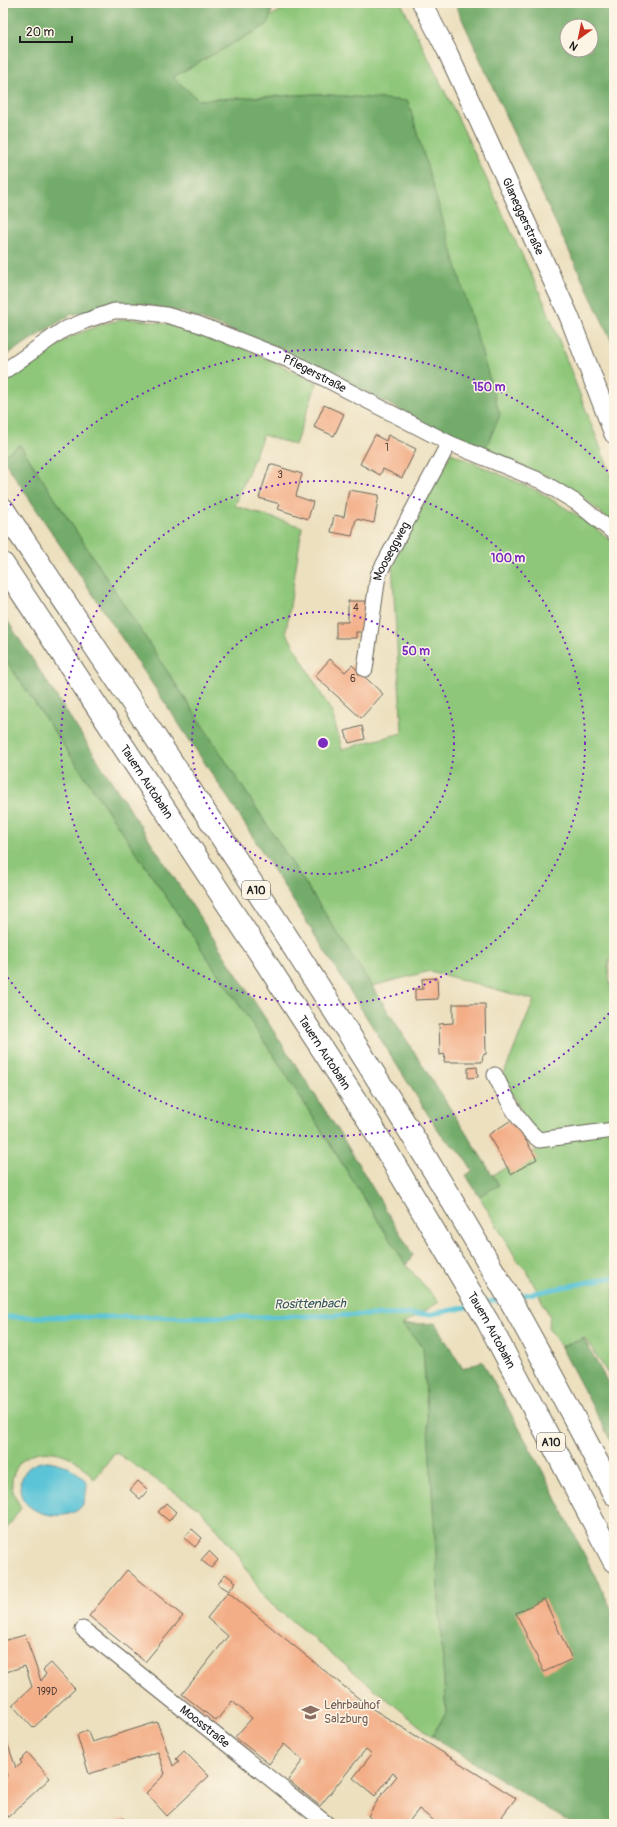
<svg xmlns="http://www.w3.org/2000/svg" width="617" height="1827" font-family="Pangolin,sans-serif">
<rect width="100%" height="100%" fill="#fcf5e5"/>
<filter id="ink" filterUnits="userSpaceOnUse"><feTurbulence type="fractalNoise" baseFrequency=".025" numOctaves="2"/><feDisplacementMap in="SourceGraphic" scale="8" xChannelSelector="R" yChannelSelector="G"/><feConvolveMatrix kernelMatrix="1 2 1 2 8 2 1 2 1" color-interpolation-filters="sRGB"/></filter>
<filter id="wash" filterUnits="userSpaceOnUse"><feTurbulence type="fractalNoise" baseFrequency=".012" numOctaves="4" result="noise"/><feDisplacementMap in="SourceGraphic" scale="16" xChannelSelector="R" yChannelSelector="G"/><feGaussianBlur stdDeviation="0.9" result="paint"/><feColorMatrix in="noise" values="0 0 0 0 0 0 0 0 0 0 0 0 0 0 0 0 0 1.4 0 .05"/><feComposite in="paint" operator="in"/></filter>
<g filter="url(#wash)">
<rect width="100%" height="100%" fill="#ece0bf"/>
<!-- green -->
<path fill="#8fc77a" stroke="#56724b" d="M294,3H401L458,118L545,304L614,483V524L587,501L555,480L485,450L408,101L317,94L198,100L173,77L268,24L269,17Z
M126,319C193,322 257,353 317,383L295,445L263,435L235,506L302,527L286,632L332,713L342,749L402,733L392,563L451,453L538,491L585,520L614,543V949L608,966L614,1015V1383L585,1338L561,1347L548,1327L550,1317L526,1269L519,1263L479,1196L499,1185L493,1175L540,1148L503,1076L534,1000L430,971L372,986L20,445L4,455L3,454V384L70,337L103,324Z
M3,656L280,1065L406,1265L439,1302L402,1325L423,1347L446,1713L432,1736L265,1599L237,1553L200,1509L115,1452L94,1480C88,1472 83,1466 75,1460C54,1447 24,1447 14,1473C13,1476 12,1479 12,1482C11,1491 17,1500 21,1508L3,1534Z"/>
<!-- forest -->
<path fill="#73ac6a" stroke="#486443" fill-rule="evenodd" d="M3,3H274L268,24L173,77L198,100L317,94L408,101L500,415L485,450L449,435L278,347L181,312L141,304L112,306L70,315L3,357Z
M455,3H614V346L511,128ZM567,26H591V50H567Z
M20,445L372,986L499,1185L479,1196L466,1175L473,1171L463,1155L441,1135L232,804L3,459L4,455Z
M3,614L339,1132L413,1255L406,1265L280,1065L3,656Z
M435,1323L463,1369L482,1361L542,1470L614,1614V1824H572L432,1736L446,1713L423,1347L402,1325Z
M584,1339L614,1394V1447L561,1347Z"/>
<!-- water -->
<path fill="#5bc4d7" stroke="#3c707a" d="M48,1461C65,1464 75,1469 87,1482C87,1490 86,1497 83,1504C70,1527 6,1514 23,1476C27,1465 38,1462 48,1461Z"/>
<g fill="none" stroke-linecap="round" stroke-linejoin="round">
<!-- stream -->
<path stroke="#5bc4d7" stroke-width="5" d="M514,1297L614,1277
M483,1303L503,1299
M3,1317H246L433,1314L471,1306"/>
</g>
<g id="blocks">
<!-- building -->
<path fill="#f3ae87" d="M324,405L344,414L334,436L314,427Z
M375,435L386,441L388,435L416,449L402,478L383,469L380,475L360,464Z
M270,464L302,474L296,496L313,502L308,519L278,509L280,504L259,498Z
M349,490L379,495L374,523L356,519L352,536L331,532L334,515L344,517Z
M348,601H366V632H356V638H336V622H348Z
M330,659L345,672L352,665L383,694L361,718L315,676Z
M362,726L365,739L349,743L345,731Z
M611,968H614V982H613Z
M437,978L438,999L415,1000V989H423L422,979Z
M453,1004H485L486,1054L483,1055L482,1062H444L445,1054L440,1055L439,1024L453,1023Z
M477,1067L478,1077L468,1078V1068Z
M513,1119L537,1159L511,1174L488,1135Z
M138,1481L148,1490L140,1499L130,1490Z
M166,1503L176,1512L169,1521L158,1512Z
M192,1529L202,1538L195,1547L184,1538Z
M209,1551L218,1560L211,1568L201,1560Z
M127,1570L183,1616L145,1662L89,1616Z
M225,1574L236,1582L229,1591L218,1584Z
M228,1592L368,1706L516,1798L496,1824H438L419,1809L407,1824H378L368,1816L379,1798L397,1776L393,1773L375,1796L353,1778L372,1754L366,1749L320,1806L288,1780L303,1760L284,1744L269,1764L235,1737L252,1718L232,1701L216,1721L182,1694L228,1636L207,1618Z
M544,1599L572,1659L544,1672L516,1613Z
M25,1635L41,1681L46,1674L43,1670L51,1663L75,1689L33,1728L12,1705L32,1687L25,1666L3,1673V1641Z
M157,1722L173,1766L179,1761L176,1759L184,1751L209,1776L167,1816L146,1793L165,1774L158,1752L89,1774L77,1735L87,1730L92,1742Z
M3,1731L16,1768L22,1763L20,1761L28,1753L50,1778L8,1817L3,1811V1780L7,1776L3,1763Z
M124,1818L127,1824H105Z"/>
</g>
</g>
<g filter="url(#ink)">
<use href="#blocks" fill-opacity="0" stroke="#656155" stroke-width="1"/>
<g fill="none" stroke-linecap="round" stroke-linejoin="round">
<defs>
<g id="minor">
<path id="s1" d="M3,372L63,330L85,321L114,311H135L166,315L198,324L289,360L449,443L541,481L577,503L614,533"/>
<path id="s2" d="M365,669L378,575L449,443"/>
<path d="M495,1075C507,1098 518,1124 539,1140L614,1130"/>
<path id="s3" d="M83,1629L327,1824"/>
</g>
<g id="tertiary">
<path id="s4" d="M422,3L447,51L569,316L614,434"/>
</g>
<g id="motorway">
<path d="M3,509C172,763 345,1015 498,1279C539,1349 576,1422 614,1494"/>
<path id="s5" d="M3,564L261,955L367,1118L488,1322L614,1561"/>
</g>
</defs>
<!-- minor casing -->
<use href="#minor" stroke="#656155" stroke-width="17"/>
<!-- tertiary casing -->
<use href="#tertiary" stroke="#656155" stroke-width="21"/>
<!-- motorway casing -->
<use href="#motorway" stroke="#656155" stroke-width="24"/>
<!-- minor -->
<use href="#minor" stroke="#fff" stroke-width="15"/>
<!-- tertiary -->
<use href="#tertiary" stroke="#fff" stroke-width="19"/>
<!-- motorway -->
<use href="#motorway" stroke="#fff" stroke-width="22"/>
</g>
</g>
<!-- distance rings -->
<g fill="none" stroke="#7b2cbf" stroke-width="2" stroke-dasharray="2 4">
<circle cx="323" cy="743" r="131"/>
<circle cx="323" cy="743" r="262"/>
<path d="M613 1009A393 393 0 0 1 3 971M3 515A393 393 0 0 1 613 477"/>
</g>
<!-- icons -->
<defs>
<symbol id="university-bare" viewBox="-9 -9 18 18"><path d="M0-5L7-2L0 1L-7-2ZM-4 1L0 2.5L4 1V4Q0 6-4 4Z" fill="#8d6e63" stroke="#fcf5e5" stroke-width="2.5" paint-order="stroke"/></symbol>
</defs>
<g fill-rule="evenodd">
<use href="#university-bare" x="298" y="1700" width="25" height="25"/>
</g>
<g text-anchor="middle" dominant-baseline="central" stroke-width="3" stroke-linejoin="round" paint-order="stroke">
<!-- number labels -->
<g font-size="10" fill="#524037">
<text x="387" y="448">1</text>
<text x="280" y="475">3</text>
<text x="356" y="608">4</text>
<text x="353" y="679">6</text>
<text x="47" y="1692">199D</text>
</g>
<!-- shield labels -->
<g fill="#fcf5e5" stroke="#5f5d58" stroke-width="1">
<rect x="242" y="881" width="28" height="18" rx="3"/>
<rect x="537" y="1433" width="28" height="18" rx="3"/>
</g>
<g font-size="11" font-weight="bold" fill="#1c1c1c">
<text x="256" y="890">A10</text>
<text x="551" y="1442">A10</text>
</g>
<!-- street labels -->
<g font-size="12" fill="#1c1c1c" stroke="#fcf5e5">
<text stroke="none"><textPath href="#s4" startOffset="236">Glaneggerstraße</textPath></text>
<text stroke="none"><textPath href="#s1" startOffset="340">Pflegerstraße</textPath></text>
<text stroke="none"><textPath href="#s2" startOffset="122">Mooseggweg</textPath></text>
<text stroke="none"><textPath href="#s5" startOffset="261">Tauern Autobahn</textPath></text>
<text stroke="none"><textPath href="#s5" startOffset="585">Tauern Autobahn</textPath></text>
<text stroke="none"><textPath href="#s5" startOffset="909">Tauern Autobahn</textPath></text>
<text stroke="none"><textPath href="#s3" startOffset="156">Moosstraße</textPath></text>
</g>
<!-- education labels -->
<g font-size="12" fill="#785e54" stroke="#fcf5e5" text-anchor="start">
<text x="324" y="1705">Lehrbauhof<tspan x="324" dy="14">Salzburg</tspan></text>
</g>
<!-- water labels -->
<g font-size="13" font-style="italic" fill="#32575d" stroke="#fcf5e5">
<text transform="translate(310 1304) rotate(-1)">Rosittenbach</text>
</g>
</g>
<circle cx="323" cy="743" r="6" fill="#7b2cbf" stroke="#fcf5e5" stroke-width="2"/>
<g font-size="12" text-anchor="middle" font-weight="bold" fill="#7b2cbf" stroke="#fcf5e5" stroke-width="3" stroke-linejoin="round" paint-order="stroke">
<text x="489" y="391">150 m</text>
<text x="508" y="562">100 m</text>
<text x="416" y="655">50 m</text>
</g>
<!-- margin -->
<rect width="617" height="1827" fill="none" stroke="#fcf5e5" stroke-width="16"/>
<!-- north arrow -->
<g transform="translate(579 38) rotate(213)"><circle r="19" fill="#fcf5e5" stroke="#a29e95"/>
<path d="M0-3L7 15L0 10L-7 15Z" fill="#c8321e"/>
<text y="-6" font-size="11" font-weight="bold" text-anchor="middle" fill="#1c1c1c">N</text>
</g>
<!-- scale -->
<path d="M20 36v6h52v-6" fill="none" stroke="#1c1c1c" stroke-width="2"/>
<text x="26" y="36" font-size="12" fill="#1c1c1c" stroke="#fcf5e5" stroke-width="3" paint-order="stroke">20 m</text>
</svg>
